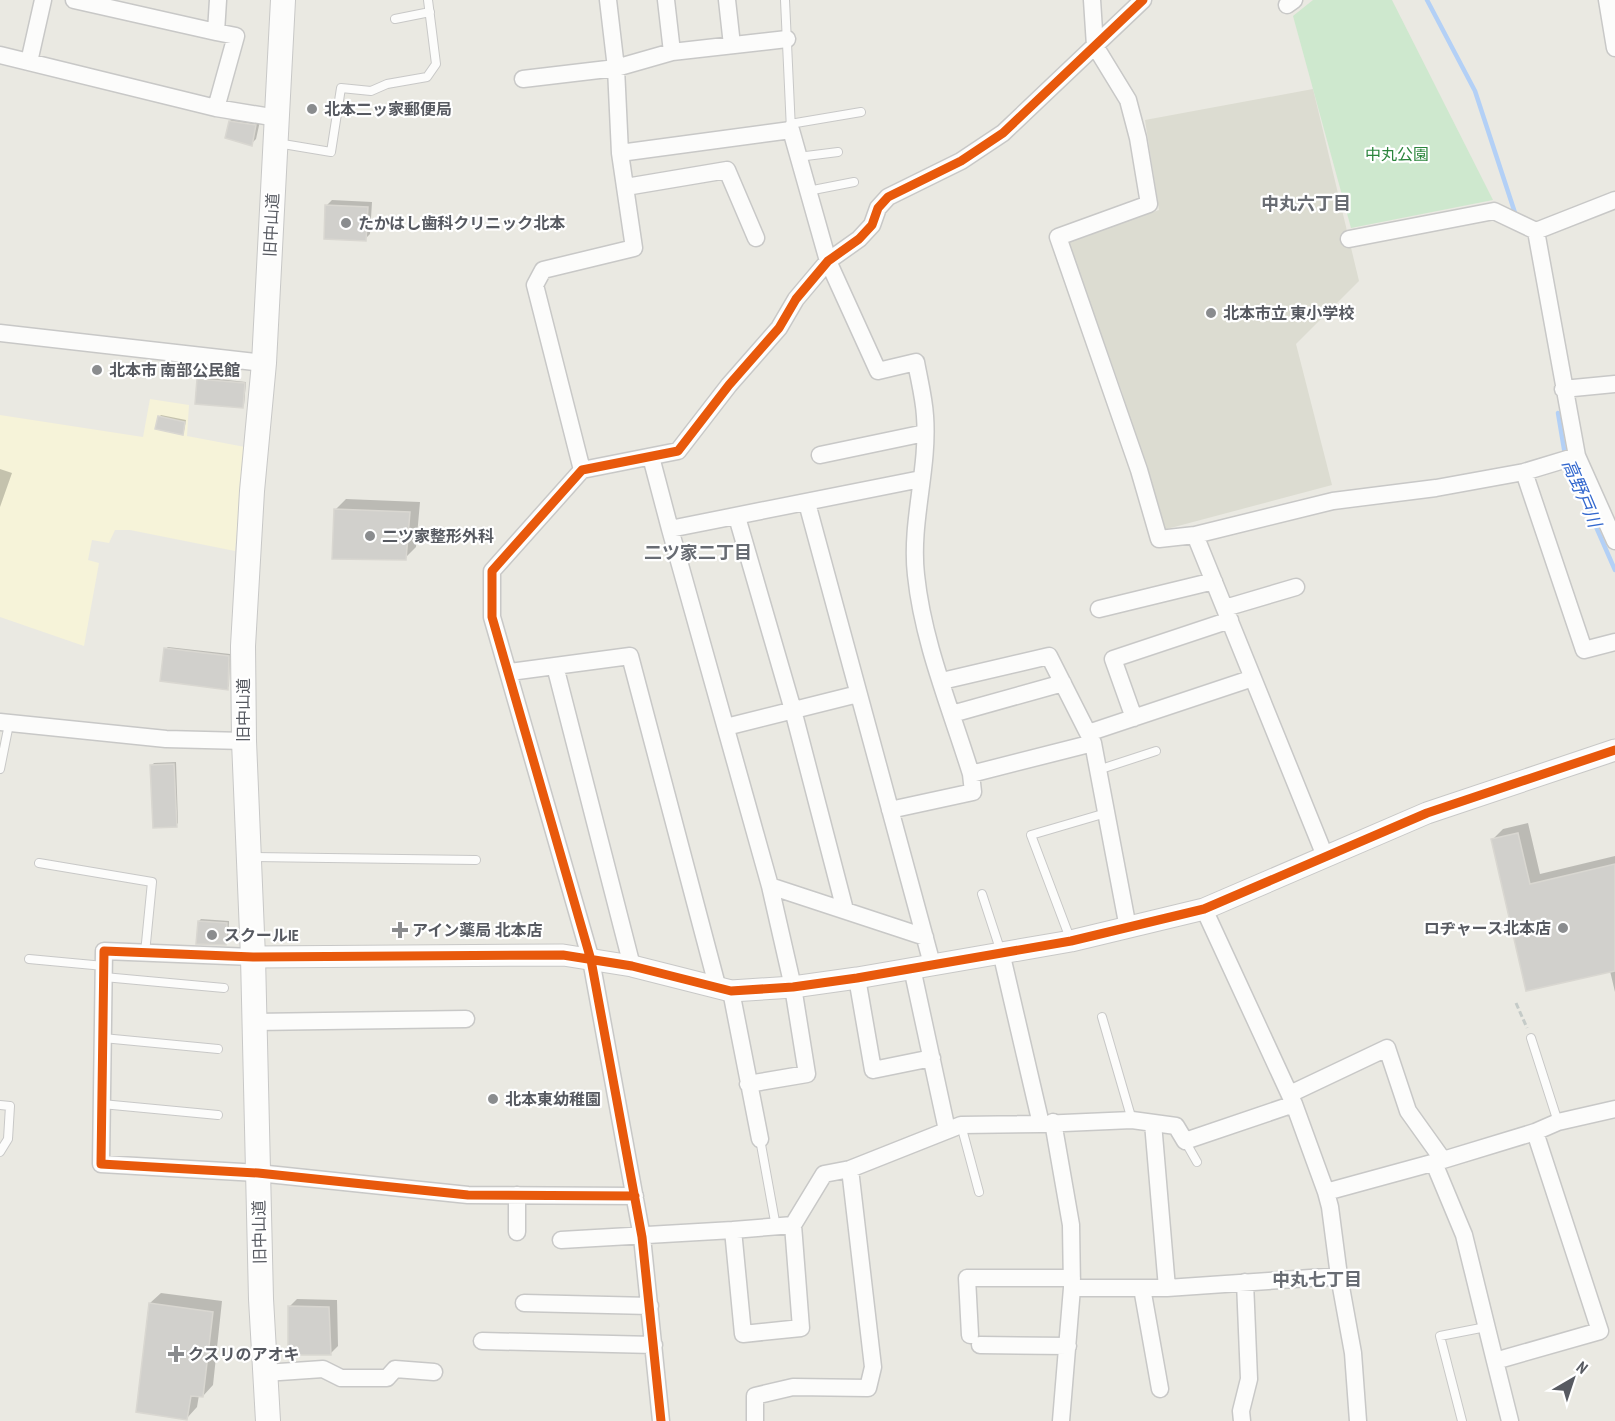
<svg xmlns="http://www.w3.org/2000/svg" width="1615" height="1421" font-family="'PT Sans Narrow','Noto Sans JP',sans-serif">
<rect width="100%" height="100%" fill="#eae9e2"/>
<!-- commercial -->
<path fill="#f6f3d9" d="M150,399L189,405L187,436L245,447L235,551L130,530H115L109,543L92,540L88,560L99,563L84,646L0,617V415L143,437Z"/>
<!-- education -->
<path fill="#dcdcd1" d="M1313,89L1359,281L1296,344L1332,485L1163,530L1122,392L1068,242L1159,210L1145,120Z"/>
<!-- green -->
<path fill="#cee8ce" d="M1313,0H1392L1493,200L1351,228L1293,16Z"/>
<!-- shadow -->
<path fill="#0003" d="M235,116L260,121L256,139L251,144L230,121Z
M332,200L372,202L370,234L365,239L327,205Z
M200,377L246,382L244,405L242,407L198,379Z
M161,415L186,420L184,431L182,433L159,417Z
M0,469L12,473L0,507Z
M346,499L420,502L416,547L405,558L335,510Z
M168,647L230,654L229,686L227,688L165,649Z
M176,762L178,823L176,825L152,765L154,763Z
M1528,823L1540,874L1615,856V992L1610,971L1528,990L1492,840L1503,829Z
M201,919L229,921L228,942L226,944L199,921Z
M161,1293L222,1301L213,1385L203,1396L199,1395L197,1407L187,1418L150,1303Z
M297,1299L337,1300L338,1346L330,1354L289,1307Z"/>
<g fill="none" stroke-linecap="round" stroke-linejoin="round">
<!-- stream -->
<path stroke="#b3d0f6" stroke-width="4.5" d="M1427,0L1475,91L1516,216
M1558,413L1565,455
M1568,463L1615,570"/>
</g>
<!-- building -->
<path fill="#d1d0cc" stroke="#d9d7d1" stroke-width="1.5" d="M229,121L256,125L252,146L225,138Z
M325,205L368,207L366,241L324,239Z
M197,379L245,383L243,408L195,404Z
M158,416L185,422L183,435L155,429Z
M334,509L410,512L406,560L332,559Z
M164,648L229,656L228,690L160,681Z
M174,764L177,827L153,828L150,765Z
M1518,833L1530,884L1615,864V971L1526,991L1491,839Z
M198,921L227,923L226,945L196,944Z
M149,1303L213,1312L203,1397L191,1396L187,1420L136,1412Z
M288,1306L329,1307L331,1355H288Z"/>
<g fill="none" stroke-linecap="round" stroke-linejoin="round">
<defs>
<path id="service" d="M785,0L791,130
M395,19L430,12
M790,124L861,112
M277,143L331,152L341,88L371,91L387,84L427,77L436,64L428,0
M798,157L838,152
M808,191L854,182
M0,769L9,724
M1098,770L1156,751
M251,857L476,860
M39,863L152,882L145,953
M982,894L1001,952
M1071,941L1031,835L1106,813
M29,959L104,966
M104,977L224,988
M1102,1017L1132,1120
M103,1038L218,1049
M1531,1038L1558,1122
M102,1104L218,1115
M0,1105L10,1106L8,1139L0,1152
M961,1125L979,1192
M760,1139L776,1227
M1185,1141L1197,1162
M1462,1421L1440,1336L1486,1327"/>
<path id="minor" d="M74,0L216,32L218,0
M666,0L672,52
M727,0L732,45
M1092,0L1095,46L1128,100L1138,138L1149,204L1058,237L1139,470L1159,539L1195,535L1333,501L1436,488L1524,472L1577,456
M1607,0L1615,48
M1287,5L1294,0
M216,32L236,36L216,108
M0,55L216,108L277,118
M29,62L43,0
M523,79L616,68L672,52L787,39
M620,153L791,130L828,261L878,371L916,362C919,379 924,398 925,416C929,469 910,522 916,575C923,643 951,709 971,774L973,792L890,810
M626,187L727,170L756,238
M1536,231L1577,456L1615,541
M1349,239L1494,211L1536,231L1615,200
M0,333L264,363
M1563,389L1615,384
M820,455L925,433
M651,457L670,529
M582,470L535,285L543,270L634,248L620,153L616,68L608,0
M1524,472L1584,650L1615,642
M921,479L670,529L770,886L925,937
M807,503L932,964
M737,517L793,710L845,910
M1195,535L1325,856
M1225,608L1296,587
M1099,609L1214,581
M555,666L632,966
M510,672L630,656L718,989
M942,681L1049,656L1093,743L1128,928
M952,714L1063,683
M1134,718L1113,659L1230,620
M0,722L166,739L244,741
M726,727L858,694
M1088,733L1253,678
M971,774L1093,743
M1204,909L1294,1104L1326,1192L1330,1207L1339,1276L1353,1353L1358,1421
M1001,952L1041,1124
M253,957L104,951L101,1164L258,1173L468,1195L635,1196
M912,968L947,1130
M857,978L873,1070L932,1058
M731,991L760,1139
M254,1022L466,1019
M748,1084L807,1074L793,987L770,886
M1290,1094L1387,1048L1408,1111L1443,1160
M1053,1122L1071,1225L1072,1288L1061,1421
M1153,1123L1167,1288
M1434,1163L1464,1235L1495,1361L1600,1331L1535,1132
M1326,1192L1443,1160L1535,1132L1558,1122L1615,1109
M517,1195V1232
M793,1225L733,1230L743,1334L801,1328L793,1225L824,1174L850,1169L961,1125L1041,1124L1132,1120L1176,1126L1185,1141L1294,1104
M561,1240L733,1230
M1072,1288H1167L1339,1276
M1142,1288L1160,1389
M524,1303L650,1306
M970,1335L967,1278H1072
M482,1341L654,1345
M980,1345L1068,1346
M1495,1361L1510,1421
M265,1373L323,1369L341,1378H387L395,1369L434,1372
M661,1421L642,1237L591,960L492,617V571L582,470L678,451L729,385L779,328L796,299L828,261L859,239L872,225L878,208L888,197L961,161L1003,133L1143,0
M755,1421V1396L793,1387L868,1388L873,1367L850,1169
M1242,1421L1241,1411L1249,1379L1245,1282"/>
<path id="tertiary" d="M253,957L563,955L632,966L731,991L793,987L857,978L1071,941L1204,909L1427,813L1615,750"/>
<path id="secondary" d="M268,1421L261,1299L253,957L244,741L243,646L252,491L264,363L283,0"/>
</defs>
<!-- service casing -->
<use href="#service" stroke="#c8c8c7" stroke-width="10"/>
<!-- minor casing -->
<use href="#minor" stroke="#c8c8c7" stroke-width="19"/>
<!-- tertiary casing -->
<use href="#tertiary" stroke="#c8c8c7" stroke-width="23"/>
<!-- secondary casing -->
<use href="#secondary" stroke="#c8c8c7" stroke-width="26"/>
<!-- path -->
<path stroke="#c5cbc8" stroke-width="3" stroke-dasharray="6 3" stroke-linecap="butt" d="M1516,1003L1527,1028"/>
<!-- service -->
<use href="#service" stroke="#fcfcfb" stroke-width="8"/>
<!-- minor -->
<use href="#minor" stroke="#fcfcfb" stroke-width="16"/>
<!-- tertiary -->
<use href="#tertiary" stroke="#fcfcfb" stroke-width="21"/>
<!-- secondary -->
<use href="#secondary" stroke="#fcfcfb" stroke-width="24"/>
<defs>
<path id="cycleway" d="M635,1196L468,1195L258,1173L101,1164L104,951L253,957L563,955L632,966L731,991L793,987L857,978L1071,941L1204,909L1427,813L1615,750
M661,1421L642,1237L591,960L492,617V571L582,470L678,451L729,385L779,328L796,299L828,261L859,239L872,225L878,208L888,197L961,161L1003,133L1143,0"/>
</defs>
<!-- cycleway casing -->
<use href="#cycleway" stroke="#fff" stroke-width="13"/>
<!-- cycleway -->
<use href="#cycleway" stroke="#e8590c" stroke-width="9"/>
</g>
<!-- markers -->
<g fill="#8a8c8e" stroke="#fff" stroke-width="2">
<circle cx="312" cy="109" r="6"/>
<circle cx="346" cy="223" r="6"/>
<circle cx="1211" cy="313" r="6"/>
<circle cx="97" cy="370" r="6"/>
<circle cx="370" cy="536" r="6"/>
<circle cx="1563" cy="928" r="6"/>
<path d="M397 921h6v6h6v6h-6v6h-6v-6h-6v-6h6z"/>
<circle cx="212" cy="935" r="6"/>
<circle cx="493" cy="1099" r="6"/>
<path d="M173 1345h6v6h6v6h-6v6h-6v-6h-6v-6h6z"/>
</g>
<g text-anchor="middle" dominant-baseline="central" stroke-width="4.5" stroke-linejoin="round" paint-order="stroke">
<!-- poi labels -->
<g font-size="16" font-weight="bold" fill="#575a61" stroke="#fff" text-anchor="start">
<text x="324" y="109">北本二ッ家郵便局</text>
<text x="358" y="223">たかはし歯科クリニック北本</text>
<text x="1223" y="313">北本市立 東小学校</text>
<text x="109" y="370">北本市 南部公民館</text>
<text x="382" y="536">二ツ家整形外科</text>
<text x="1551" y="928" text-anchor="end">ロヂャース北本店</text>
<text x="412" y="930">アイン薬局 北本店</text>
<text x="224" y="935">スクールIE</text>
<text x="505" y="1099">北本東幼稚園</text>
<text x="188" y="1354">クスリのアオキ</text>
</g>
<!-- park labels -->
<g font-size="16" fill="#2b853c" stroke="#fff">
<text x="1397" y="154">中丸公園</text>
</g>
<!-- street labels -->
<g font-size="16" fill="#575a61" stroke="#fff">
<text transform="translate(271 225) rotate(-87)">旧中山道</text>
<text transform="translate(243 710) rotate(-90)">旧中山道</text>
<text transform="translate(259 1232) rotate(-91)">旧中山道</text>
</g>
<!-- neighbourhood labels -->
<g font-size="18" font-weight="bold" fill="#686c73" stroke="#fff">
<text x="1306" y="203">中丸六丁目</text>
<text x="698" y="552">二ツ家二丁目</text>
<text x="1317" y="1279">中丸七丁目</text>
</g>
<!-- water labels -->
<g font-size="18" font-style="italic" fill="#3368ce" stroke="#fff">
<text transform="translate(1582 493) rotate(67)">高野戸川</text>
</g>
</g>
<!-- north arrow -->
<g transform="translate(1573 1379) rotate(39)" stroke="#ffffff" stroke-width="4.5" paint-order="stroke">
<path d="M0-4.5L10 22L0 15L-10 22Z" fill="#575a61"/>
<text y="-9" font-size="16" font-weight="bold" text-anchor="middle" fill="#575a61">N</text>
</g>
</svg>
